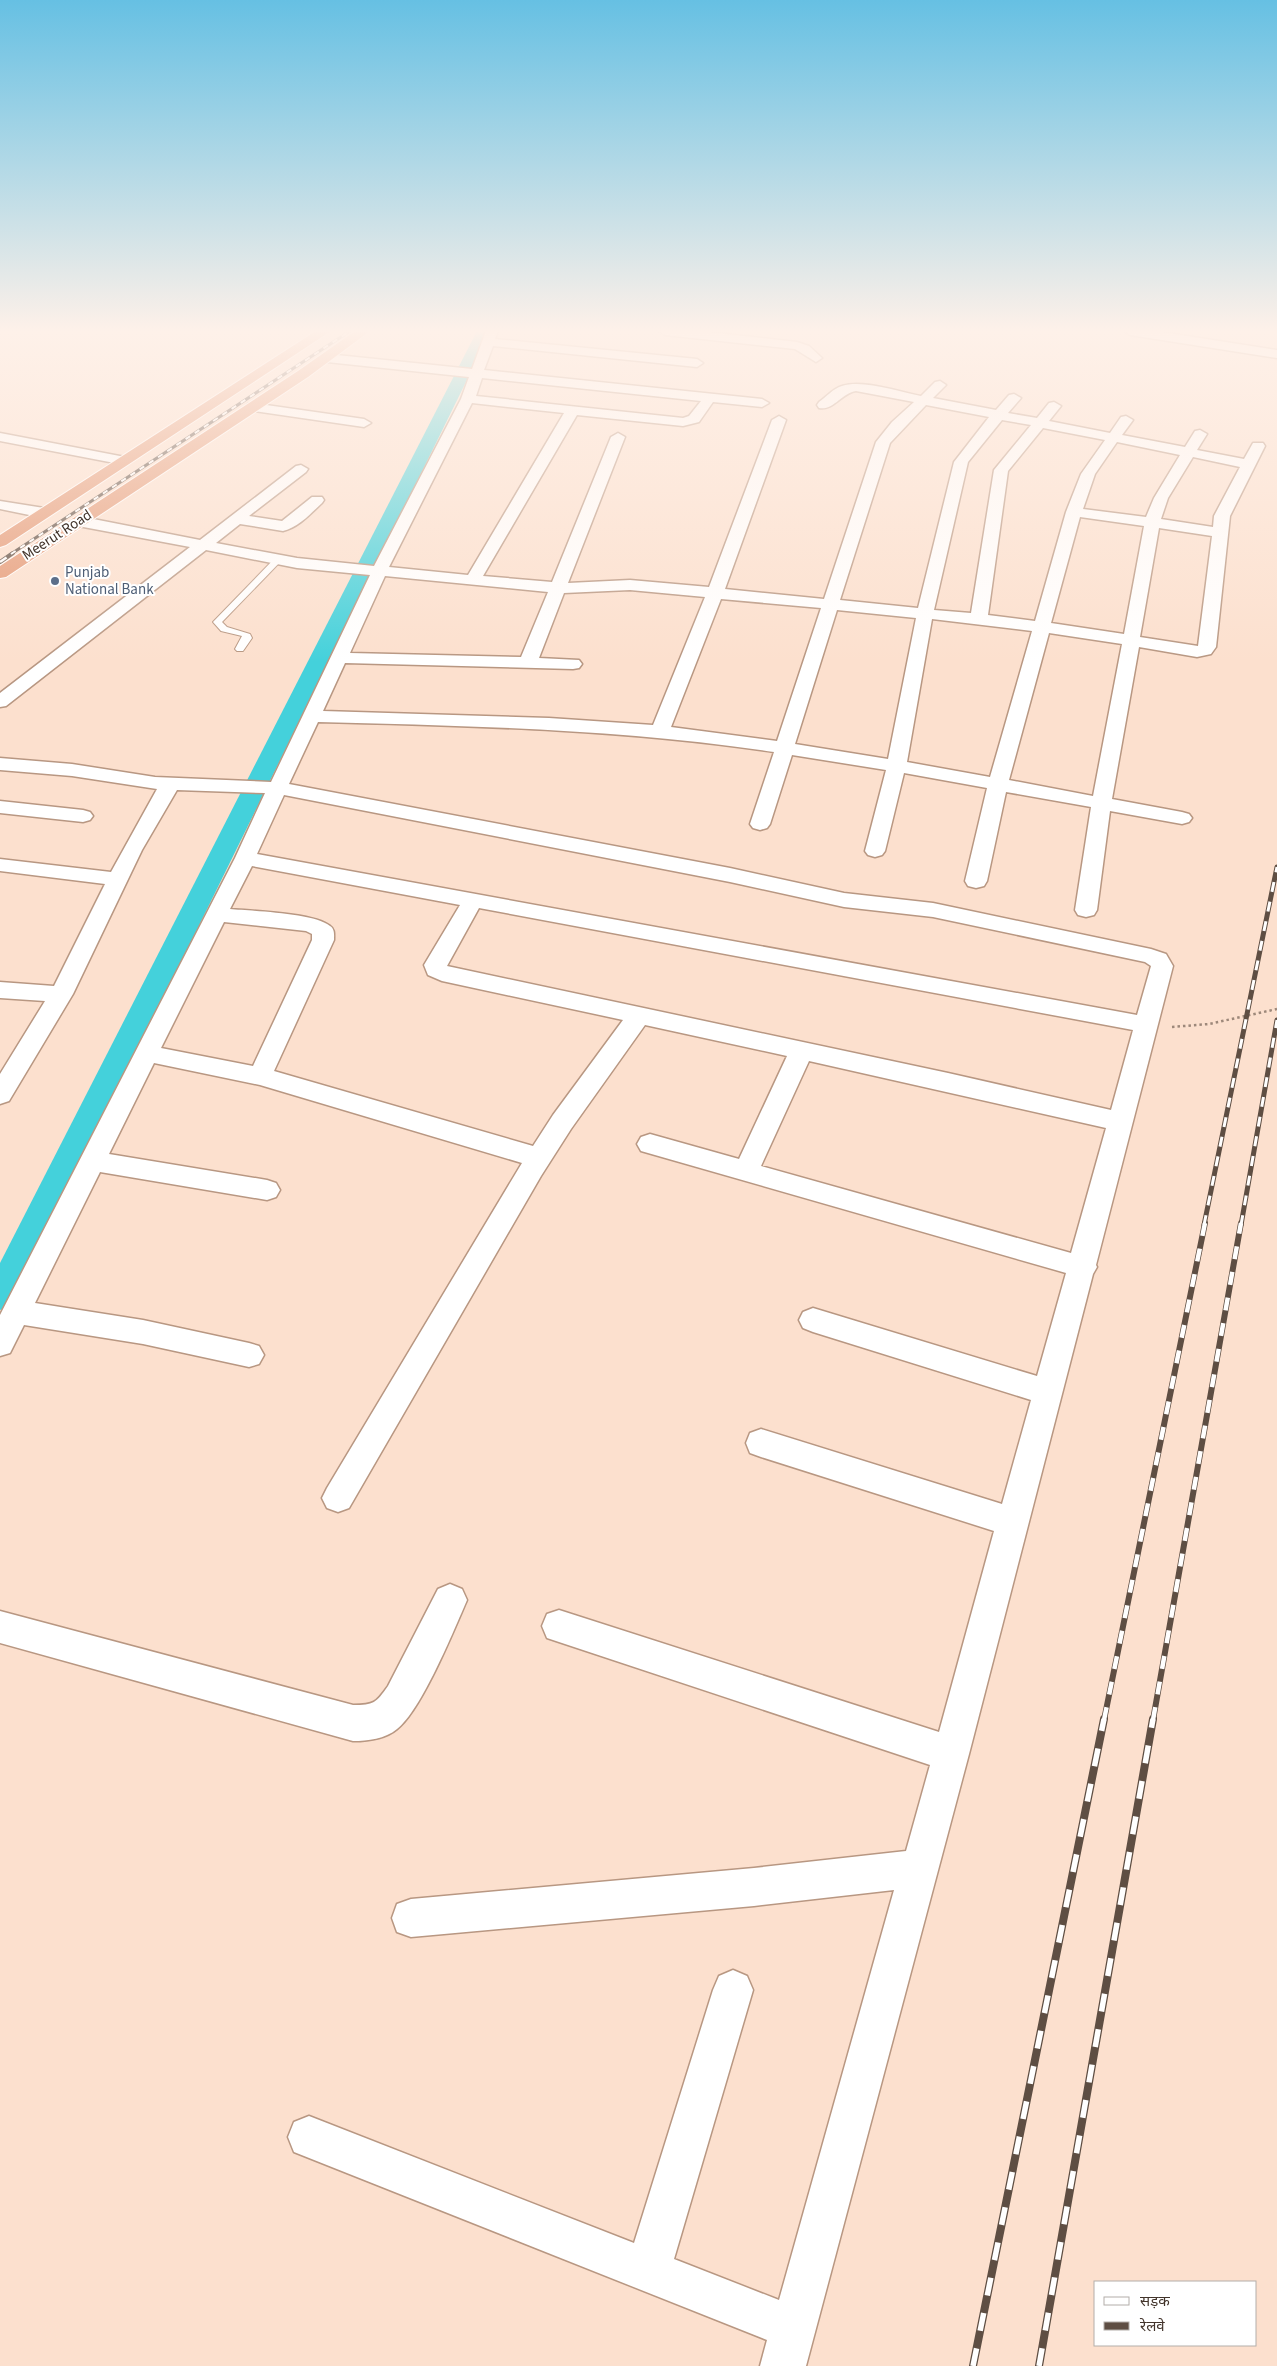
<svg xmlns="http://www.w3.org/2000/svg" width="1277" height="2366" font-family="'Source Sans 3','Noto Sans Devanagari',sans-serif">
<rect width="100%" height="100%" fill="#fce0ce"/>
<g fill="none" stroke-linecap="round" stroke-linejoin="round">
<!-- canal -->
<path fill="#44d1db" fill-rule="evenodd" d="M477,331H491L17,1296L12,1306L0,1310V1263Z"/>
<defs>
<path id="service" d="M276,557L283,559L222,622L227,627L250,634L252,638L243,651H237L235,649L242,636L221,631L213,622Z"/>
<path id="minor" d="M486,331H498L495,339L697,359L703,363L697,367L493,346L484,370L762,399L769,403L762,407L713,402L699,422L683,426L577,415L483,576L552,582L611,437L618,433L625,437L568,583L630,580L709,587L772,420L779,416L786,420L725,589L824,599L876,442L892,422L914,402L856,391C842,393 833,411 819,408L817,405L819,402C826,397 834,388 842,386C863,379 899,392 921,396L935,382L940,381L946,385L933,398L996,410L1009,395L1014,394L1021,398L1008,413L1037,418L1049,403L1054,402L1061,406L1049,421L1110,433L1121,417L1126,416L1133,420L1122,435L1185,447L1195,431L1200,430L1207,434L1197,450L1244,459L1253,443H1263L1265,446L1230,516L1216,647L1211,654L1197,657L1139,647L1112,799L1182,812L1189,814L1192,818L1189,822L1182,824L1110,811L1097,910L1094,915L1086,917L1078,915L1075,910L1091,807L1006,792L987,881L984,886L976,888L968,886L965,881L987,788L904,773L885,851L882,855L875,857L868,855L865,851L886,770L792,755L770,824L767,828L760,830L753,828L750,824L774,752C622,729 471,726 318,722L289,784L730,868L844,893L933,903L1151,949L1166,954L1173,966L1096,1265L1097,1267L1093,1274L969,1754L806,2366H760L767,2340L294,2152L288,2137L294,2122L309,2116L634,2243L713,1990L719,1976L733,1970L747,1976L753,1990L674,2259L779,2300L894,1890L754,1906L411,1937L397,1932L392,1918L397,1904L411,1899L754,1868L906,1851L930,1765L559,1642L547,1638L542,1626L547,1614L559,1610L939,1732L994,1531L761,1457L750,1453L746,1443L750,1433L761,1429L1002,1504L1031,1400L813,1332L803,1328L799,1320L803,1312L813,1308L1037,1376L1066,1273L641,1151L637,1144L641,1137L650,1134L739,1159L787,1056L645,1025L571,1129L541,1176L349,1508L338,1512L327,1508L322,1498L327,1488L522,1163L260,1085L154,1063L109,1154L267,1180L276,1183L280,1190L276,1197L267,1200L100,1172L35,1303L143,1320L249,1343L259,1346L264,1355L259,1364L249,1367L143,1344L24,1325L10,1353L0,1356V1315L235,858L265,793L177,790L142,850L73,994L9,1101L0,1104V1074L45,1001L0,998V982L54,986L105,884L0,871V859L111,872L157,789L72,776L0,770V758L72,764L155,777L271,782L370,575L297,568L206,550L6,706L0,707V693L190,547L78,526L70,521L78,516L200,540L296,466L301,465L308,469L306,472L249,516L282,521L312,497H322L324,500L322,503C310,514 299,527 283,531L240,524L216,543L297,558L374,566L461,399L469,377L327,362L321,358L327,354L472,369ZM482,378L701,401L689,416L683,418L476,396ZM472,403L564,413L468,575L389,567ZM926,405L989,417L954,462L918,608L840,600L890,443ZM1002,420L1031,425L994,470L971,613L934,610L968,462ZM1043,428L1105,440L1081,474L1066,512L1035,621L988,615L1008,471ZM1117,442L1180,455L1154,498L1146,517L1083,509L1095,474ZM1193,457L1240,467L1214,516L1213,527L1161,519L1168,498ZM1080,517L1144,526L1124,634L1051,623ZM1159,528L1212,536L1198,646L1140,637ZM385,576L548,592L521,657L350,653ZM630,590L705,597L653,725L549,718L323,711L345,663L573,669L579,668L582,664L579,660L539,658L564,593ZM721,599L821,608L777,741L671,727ZM837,610L916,618L888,759L795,744ZM932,619L1032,631L990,777L907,762ZM1049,633L1122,644L1093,796L1009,780ZM284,795L730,882L844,907L933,917L1145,962L1151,966L1137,1015L257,854ZM252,866L460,905L424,965L428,975L442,981L623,1020L553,1115L533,1146L274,1071L334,940C334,935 335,929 330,926C315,913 252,911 230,909ZM479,908L1133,1030L1111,1110L948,1073L447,966ZM224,922L306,931L312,934V940L253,1066L161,1048ZM809,1061L1106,1128L1071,1253L761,1166Z
M659,331H699L797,342L809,346L822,358L816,362L795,349L665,335Z
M1124,331H1155L1277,350V358L1130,335Z
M253,403L364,419L371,423L364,427L248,410L246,407L248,404Z
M0,433L125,457L132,461L125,465L0,441Z
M0,501L44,508L52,513L44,518L0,509Z
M0,801L83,810L90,812L93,816L90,820L83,822L0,813Z
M450,1584L462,1589L467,1600C454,1630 421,1711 397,1729C385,1739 368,1741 353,1741L0,1643V1611L353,1705C374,1705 376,1703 388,1686L438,1589Z"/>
<path id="trunk" d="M316,331H331L6,545L0,547V535Z
M355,331H370L308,377L6,577L0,578V566L298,371Z"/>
</defs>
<!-- service casing -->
<use href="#service" stroke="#b89782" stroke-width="2"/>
<!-- minor casing -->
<use href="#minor" stroke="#b89782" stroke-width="3"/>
<!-- trunk casing -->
<use href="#trunk" stroke="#fff" stroke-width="2"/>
<!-- path -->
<path stroke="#9d887a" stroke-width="2.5" stroke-dasharray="2.5 3" stroke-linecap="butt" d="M1172,1027L1209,1024L1277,1009"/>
<!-- service -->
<use href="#service" fill="#fff" fill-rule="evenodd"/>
<!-- minor -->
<use href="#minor" fill="#fff" fill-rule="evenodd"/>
<!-- trunk -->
<use href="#trunk" fill="#e49874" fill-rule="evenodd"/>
<defs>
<path id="rail-far4" d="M11,554L350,331"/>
<path id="rail-far3" d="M0,562L13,553"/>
<path id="rail-far2" d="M1204,1225L1277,867
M1241,1225L1277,1020"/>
<path id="rail-far1" d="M1104,1720L1205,1223
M1153,1720L1241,1223"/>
<path id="rail" d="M973,2366L1104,1719
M1039,2366L1153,1719"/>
</defs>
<!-- rail-far4 casing -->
<use href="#rail-far4" stroke="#5e4e43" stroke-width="3"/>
<!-- rail-far3 casing -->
<use href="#rail-far3" stroke="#5e4e43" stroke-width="4"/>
<!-- rail-far2 casing -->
<use href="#rail-far2" stroke="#5e4e43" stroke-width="5"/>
<!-- rail-far1 casing -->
<use href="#rail-far1" stroke="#5e4e43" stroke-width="6"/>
<!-- rail casing -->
<use href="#rail" stroke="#5e4e43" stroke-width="8"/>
<!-- rail-far4 -->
<use href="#rail-far4" stroke="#fff" stroke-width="2" stroke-dasharray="5.5" stroke-linecap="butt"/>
<!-- rail-far3 -->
<use href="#rail-far3" stroke="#fff" stroke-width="2.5" stroke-dasharray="8" stroke-linecap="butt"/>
<!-- rail-far2 -->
<use href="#rail-far2" stroke="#fff" stroke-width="3" stroke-dasharray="10" stroke-linecap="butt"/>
<!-- rail-far1 -->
<use href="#rail-far1" stroke="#fff" stroke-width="4.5" stroke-dasharray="13" stroke-linecap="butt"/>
<!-- rail -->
<use href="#rail" stroke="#fff" stroke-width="5.5" stroke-dasharray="18" stroke-linecap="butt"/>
</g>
<!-- sky -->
<linearGradient id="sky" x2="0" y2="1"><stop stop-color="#66c0e3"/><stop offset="0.5" stop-color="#fef1e9"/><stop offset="1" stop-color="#fef1e9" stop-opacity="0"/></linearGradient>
<rect width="1277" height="662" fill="url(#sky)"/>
<!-- markers -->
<circle fill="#5c6f8a" stroke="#fff" stroke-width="2" cx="55" cy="581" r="5"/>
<g text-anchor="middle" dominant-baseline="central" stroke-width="4" stroke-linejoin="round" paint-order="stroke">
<!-- far-street labels -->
<g font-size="15" fill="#42342b" stroke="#fff">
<text transform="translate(57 535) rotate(-33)">Meerut Road</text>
</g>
<!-- far-service labels -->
<g font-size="15" fill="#4e5e75" stroke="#fff" text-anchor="start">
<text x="65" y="572">Punjab<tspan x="65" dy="17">National Bank</tspan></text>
</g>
</g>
<!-- legend -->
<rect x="1094" y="2281" width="162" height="65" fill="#ffffff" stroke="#b3aeaa"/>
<rect x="1104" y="2297" width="25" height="8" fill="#ffffff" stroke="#b3aeaa"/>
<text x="1140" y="2306" font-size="15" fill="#42342b">सड़क</text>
<rect x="1104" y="2322" width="25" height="8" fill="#5e4e43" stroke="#b3aeaa"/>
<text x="1140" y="2331" font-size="15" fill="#42342b">रेलवे</text>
</svg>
